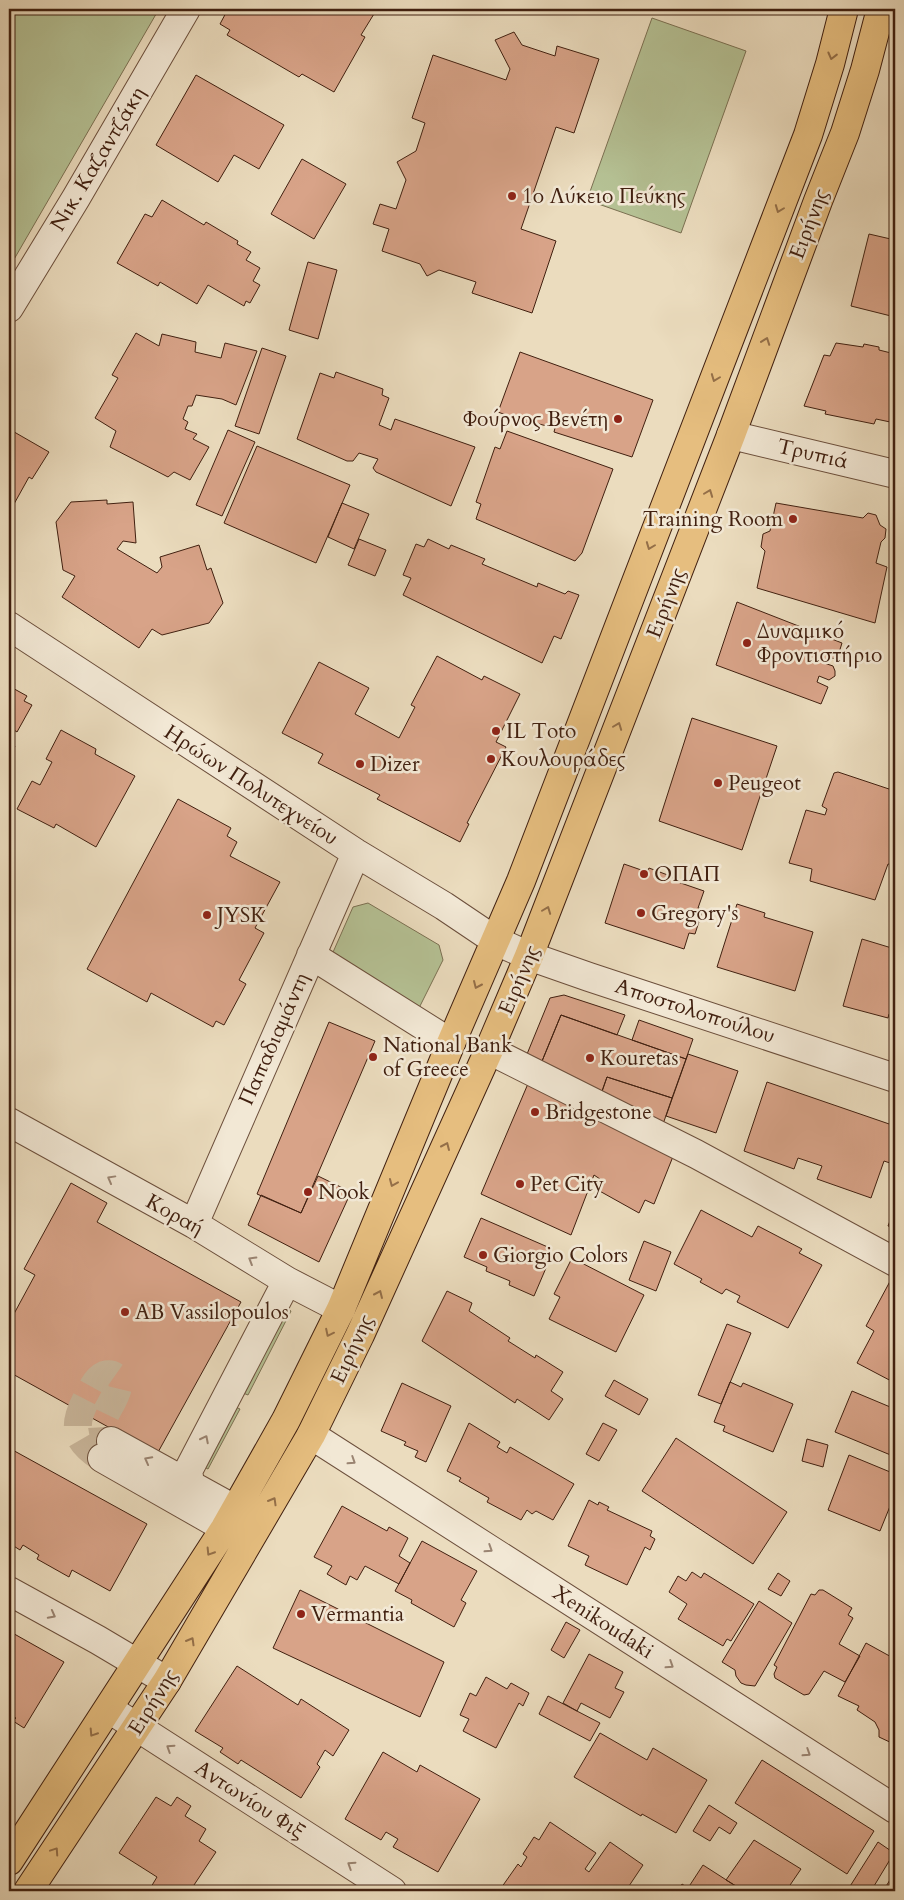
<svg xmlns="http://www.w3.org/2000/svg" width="904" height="1900" font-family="Cardo,serif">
<rect width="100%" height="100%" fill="#ebdcbe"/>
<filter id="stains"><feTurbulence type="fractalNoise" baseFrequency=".004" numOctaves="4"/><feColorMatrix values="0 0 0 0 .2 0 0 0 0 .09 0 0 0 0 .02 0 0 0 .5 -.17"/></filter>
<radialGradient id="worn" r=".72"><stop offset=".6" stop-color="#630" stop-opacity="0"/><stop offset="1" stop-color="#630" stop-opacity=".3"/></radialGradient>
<!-- green -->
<path fill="#b5c194" stroke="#7b7052" d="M9,9H159L9,268Z
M652,18L746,51L681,233L587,200Z
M368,903L439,945L443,960L417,1012L330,959L353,907Z
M281,1306L291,1311L248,1395L238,1391Z
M231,1405L240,1409L208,1469L200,1465Z"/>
<!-- building -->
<path fill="#d8a388" stroke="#412010" d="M228,9H377L361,35L365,37L334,92L302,74L299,77L227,35L230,30L220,24Z
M514,32L522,45L555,56L557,46L599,59L574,133L556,127L521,229L556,241L532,313L472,293L476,282L439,270L427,276L420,264L382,251L389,229L373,224L380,204L396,209L406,180L397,162L416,151L425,123L412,118L433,55L506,80L510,69L495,40Z
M196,75L284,125L259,169L234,155L218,182L156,145Z
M302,159L346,184L314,239L271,214Z
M895,187V210L890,209Z
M162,200L204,225L206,222L238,241L237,244L251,252L246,260L260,268L253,281L260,285L250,303L246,301L244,306L208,285L197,304L160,282L158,286L117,263L145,214L152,217Z
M869,234L895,240V317L851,306Z
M308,262L337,270L318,339L289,330Z
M136,333L159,346L162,334L196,342L195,352L221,358L225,343L257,351L236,405L222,399L196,395L192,406H188L183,419L188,422L185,429L197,434L193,439L209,447L190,480L174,472L168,477L110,447L116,431L95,418L118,378L112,375Z
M836,343L863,347L864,344L879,347V350L895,354V423L876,419L874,424L825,414L826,411L804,406L824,355L830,356Z
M262,348L286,356L259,434L235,426Z
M520,352L653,400L632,457L554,432L555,428L539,424L538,427L498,412Z
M336,372L383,389L382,395L389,398L379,425L391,430L395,419L475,447L451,506L376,472L373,468L378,459L359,453L353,461H347L297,439L320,373L334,378Z
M9,429L49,452L32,479L29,477L9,513Z
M228,430L255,442L222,516L196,505Z
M507,431L613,469L582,553L575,561L476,519L481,504L476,502L495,447L500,449Z
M257,446L350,485L316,563L224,523Z
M107,500V504L133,502L136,543L123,541L117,549L157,573L162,567L160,557L199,545L207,570L211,568L223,603L209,623L162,635L152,629L139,648L62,597L75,576L63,570L56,522L71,502Z
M342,503L369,514L354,549L328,537Z
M776,503L863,518L868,513L876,515L880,525L886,529L885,538L881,542L876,563L887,567L875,623L757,588L765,551L761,547L763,534L770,531Z
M359,539L386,550L375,576L348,565Z
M428,539L449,549L451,545L485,559L482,564L537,587L538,583L565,594L568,591L579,595L561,639L554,636L542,663L403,595L411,578L403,575L416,544L424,547Z
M737,602L842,643L837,659L827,657L824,663L833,666L835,671V676L829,680L819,676L817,682L828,687L821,704L716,665Z
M437,656L482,680L484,676L520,694L496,742L506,747L467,823L469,824L460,842L377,799L380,795L318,763L323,754L282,733L319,662L369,688L355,714L399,738L415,707L411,705Z
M9,686L27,696L24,701L32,705L17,732L14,730L9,739Z
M895,713V729L891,727Z
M692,718L777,746L742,850L659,821Z
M61,730L96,749L95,754L135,776L96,847L56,824L54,828L17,809L32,781L40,785L52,762L46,759Z
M9,742L15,746L11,754L14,755L9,764Z
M838,772L895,791V865L888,864L875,900L810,881L812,869L789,863L806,810L825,815L827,809L822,806L834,773Z
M178,799L231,828L227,836L237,842L230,856L280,882L255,928L264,933L239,980L246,984L224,1025L216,1021L213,1027L151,993L147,1002L87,969Z
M624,864L647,872L649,868L673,877L672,880L704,891L698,908L703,909L695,934L689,933L684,949L605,923Z
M737,904L765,913L764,917L813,932L795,991L717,967Z
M862,939L895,949V1016L889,1014L888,1018L843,1006Z
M564,995L625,1015L617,1035L561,1015L540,1066L525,1059L550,998Z
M561,1015L686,1059L672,1098L607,1077L600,1097L540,1066Z
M639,1020L693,1039L686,1059L632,1040Z
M329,1022L375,1041L301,1213L257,1194Z
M688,1054L738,1071L716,1133L666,1116Z
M607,1077L672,1098L661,1130L600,1097Z
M530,1079L676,1149L654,1204L645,1200L639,1213L596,1189L600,1179L594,1175L571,1235L481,1194Z
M767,1082L895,1126V1148L890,1163L884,1161L871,1198L817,1179L822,1166L798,1158L794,1169L744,1151Z
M318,1176L351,1192L319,1262L248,1225L261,1195L301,1213Z
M71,1183L107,1203L97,1222L241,1302L157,1454L9,1372V1323L35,1275L24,1269Z
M895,1208V1228L888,1226Z
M701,1210L752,1237L758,1226L802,1249L799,1253L822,1265L788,1328L737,1302L740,1296L726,1289L722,1294L700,1282L702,1279L674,1264Z
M481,1218L550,1248L548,1252L552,1254L534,1296L509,1285L510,1281L486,1271L487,1267L464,1257Z
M644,1241L671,1252L656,1291L629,1280Z
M572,1258L644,1295L616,1352L549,1319L560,1297L554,1294Z
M895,1272V1383L857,1363L874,1331L866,1326Z
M447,1291L472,1303L469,1311L510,1338L508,1341L535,1358L536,1355L563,1372L551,1391L563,1399L549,1420L517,1399L515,1403L422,1341Z
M727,1324L751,1333L721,1404L698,1395Z
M614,1380L648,1399L639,1415L605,1396Z
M730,1382L741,1387L743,1383L793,1404L773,1452L723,1431L725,1426L714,1422Z
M402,1383L451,1406L426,1462L415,1457L418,1451L404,1445L406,1442L381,1431Z
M852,1391L895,1409V1451L893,1456L835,1432Z
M469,1423L500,1442L497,1447L507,1453L510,1447L574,1484L553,1520L536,1511L532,1514L527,1510L521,1520L487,1502L489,1498L459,1481L461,1478L447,1471Z
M603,1423L617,1430L599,1461L586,1454Z
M676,1438L787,1512L753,1564L642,1491Z
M807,1439L828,1445L823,1467L802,1461Z
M9,1448L147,1524L110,1591L72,1570L69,1577L37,1559L39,1555L23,1545L20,1550L9,1543Z
M849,1455L895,1474V1494L880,1531L828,1510Z
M589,1500L598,1505L599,1502L609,1507L607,1510L652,1531L650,1536L655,1539L650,1550L645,1547L627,1585L585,1565L589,1556L568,1546Z
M342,1506L387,1531L389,1527L408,1538L399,1556L410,1563L399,1584L365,1566L357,1580L350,1576L346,1585L327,1574L332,1566L314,1557Z
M422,1541L477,1571L461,1600L466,1603L454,1627L411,1603L412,1600L395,1591Z
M692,1572L701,1578L704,1573L754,1604L731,1641L727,1639L723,1646L678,1619L687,1604L669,1592L678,1576L686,1581Z
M778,1573L790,1581L781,1596L768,1589Z
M300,1590L444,1662L420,1717L273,1648Z
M819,1590H823L852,1608L848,1615L853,1618L839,1644L860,1656L845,1682L824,1671L809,1694L804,1695L775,1678L774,1674L777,1667L774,1665L811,1594L815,1595Z
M759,1601L792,1623L755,1686L746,1685L741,1683L736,1676L735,1670L722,1662Z
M566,1622L580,1630L564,1658L551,1650Z
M9,1631L64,1662L24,1728L13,1721L16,1718L9,1714Z
M866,1643L895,1659L894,1744L879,1737V1730L875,1722L857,1710L859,1706L838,1696Z
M589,1654L623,1672L615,1688L624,1692L610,1718L581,1703L577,1711L563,1703Z
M237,1666L298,1705L301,1699L349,1730L333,1756L325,1750L317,1764L320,1767L301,1798L241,1760L238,1764L220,1752L223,1748L195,1731Z
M486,1677L507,1689L511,1683L529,1693L523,1706L519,1703L496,1748L463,1731L469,1719L460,1715L470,1693L476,1696Z
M548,1696L600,1723L590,1741L539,1714Z
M600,1733L647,1760L653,1748L707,1780L676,1833L642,1814L641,1816L574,1777Z
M383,1752L417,1772L420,1765L480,1799L438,1872L393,1847L398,1839L386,1832L381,1840L345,1819Z
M762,1760L874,1831L847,1874L735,1803Z
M156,1797L171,1806L177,1797L191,1806L185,1816L206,1829L199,1841L216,1852L190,1891H157L151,1887L157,1877L119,1853Z
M709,1805L737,1823L730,1834L719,1827L710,1841L693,1831Z
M550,1822L596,1853L585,1869L589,1872L610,1842L643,1865L629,1886L632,1889L631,1891H499L518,1864L521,1867L527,1857L523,1854L534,1837L539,1840Z
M754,1840L801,1869L786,1891H744L726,1880Z
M878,1842L894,1853L871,1891H847Z
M703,1865L742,1890L741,1891H678L682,1884L688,1888Z
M895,1872V1891H883Z"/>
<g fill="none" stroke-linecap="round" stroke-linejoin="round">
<!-- minor-tunnel -->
<path stroke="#c9b69b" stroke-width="28" stroke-dasharray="28 14" stroke-linecap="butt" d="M102,1458C71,1439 73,1422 90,1392C93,1386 97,1378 104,1375C111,1373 114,1375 118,1379C122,1402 86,1423 111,1441"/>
<defs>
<path id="minor" d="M9,308L76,198L186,9
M731,435L895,474
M9,626L356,853L444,906L496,941L529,956L589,977L895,1078
M311,955L451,1043
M489,1050L696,1154L895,1262
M9,1122L194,1224L287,1281L341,1309
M194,1224L356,853
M311,1435L895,1809
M111,1441L236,1510
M102,1458L225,1528
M190,1483L188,1471L287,1281
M9,1591L98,1640L167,1681
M109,1709L392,1891"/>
<path id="major" d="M9,1861L225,1528L286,1420L341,1309L451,1043L521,881L808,135L830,64L844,9
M28,1891L167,1681L311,1435L360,1335L489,1050L529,956L731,435L818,201L845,133L865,70L881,9"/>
</defs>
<!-- minor casing -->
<use href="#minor" stroke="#6c4f3c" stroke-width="30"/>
<!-- major casing -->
<use href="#major" stroke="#412010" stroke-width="30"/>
<!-- minor -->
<use href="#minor" stroke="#f2e8d5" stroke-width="28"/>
<!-- major -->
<use href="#major" stroke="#e6be7f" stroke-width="28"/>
</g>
<!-- one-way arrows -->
<defs><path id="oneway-chevron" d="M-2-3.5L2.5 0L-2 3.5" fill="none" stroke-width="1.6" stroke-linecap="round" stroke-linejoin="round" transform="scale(1.25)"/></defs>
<g stroke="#946f48">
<use href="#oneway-chevron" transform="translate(832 56) rotate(104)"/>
<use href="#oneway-chevron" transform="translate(779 209) rotate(111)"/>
<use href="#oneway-chevron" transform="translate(766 341) rotate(-70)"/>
<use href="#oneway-chevron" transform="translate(715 378) rotate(111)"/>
<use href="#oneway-chevron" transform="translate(709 493) rotate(-69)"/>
<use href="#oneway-chevron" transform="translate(650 546) rotate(111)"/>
<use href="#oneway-chevron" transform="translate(618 726) rotate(-69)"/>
<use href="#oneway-chevron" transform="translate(547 910) rotate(-69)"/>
<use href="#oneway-chevron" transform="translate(477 985) rotate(114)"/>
<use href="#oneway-chevron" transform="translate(446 1146) rotate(-66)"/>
<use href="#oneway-chevron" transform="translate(393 1183) rotate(113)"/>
<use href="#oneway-chevron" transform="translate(379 1294) rotate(-66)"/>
<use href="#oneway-chevron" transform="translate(329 1333) rotate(116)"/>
<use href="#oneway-chevron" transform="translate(273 1501) rotate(-60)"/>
<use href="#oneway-chevron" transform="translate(210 1552) rotate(122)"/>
<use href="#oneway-chevron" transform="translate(191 1641) rotate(-60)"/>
<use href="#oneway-chevron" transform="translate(93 1733) rotate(123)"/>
<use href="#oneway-chevron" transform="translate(55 1851) rotate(-56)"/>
</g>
<g stroke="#9a8472">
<use href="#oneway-chevron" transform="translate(111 1179) rotate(-151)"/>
<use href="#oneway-chevron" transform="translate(252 1260) rotate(-149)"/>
<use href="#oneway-chevron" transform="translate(205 1439) rotate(-63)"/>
<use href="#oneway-chevron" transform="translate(148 1460) rotate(-152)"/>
<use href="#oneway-chevron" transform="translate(352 1461) rotate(33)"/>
<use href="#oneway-chevron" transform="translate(489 1549) rotate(33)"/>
<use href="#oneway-chevron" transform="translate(52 1615) rotate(28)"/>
<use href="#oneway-chevron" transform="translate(670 1665) rotate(33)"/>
<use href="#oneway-chevron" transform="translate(170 1748) rotate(-147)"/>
<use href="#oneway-chevron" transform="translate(807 1753) rotate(33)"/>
<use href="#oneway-chevron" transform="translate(351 1865) rotate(-147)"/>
</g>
<!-- markers -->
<g fill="#8f2418" stroke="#f2e8d5" stroke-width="2">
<circle cx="512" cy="196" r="5"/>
<circle cx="618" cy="419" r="5"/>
<circle cx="793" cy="519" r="5"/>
<circle cx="747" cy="643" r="5"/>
<circle cx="496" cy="731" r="5"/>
<circle cx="491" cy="759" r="5"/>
<circle cx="360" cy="764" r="5"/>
<circle cx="718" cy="783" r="5"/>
<circle cx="644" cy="874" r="5"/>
<circle cx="641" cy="913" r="5"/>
<circle cx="207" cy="915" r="5"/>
<circle cx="373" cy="1057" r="5"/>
<circle cx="590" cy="1058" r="5"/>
<circle cx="535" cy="1112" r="5"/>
<circle cx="520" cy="1184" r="5"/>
<circle cx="308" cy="1192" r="5"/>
<circle cx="483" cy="1255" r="5"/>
<circle cx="125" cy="1312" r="5"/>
<circle cx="301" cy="1614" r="5"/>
</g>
<g text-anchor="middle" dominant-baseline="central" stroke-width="5" stroke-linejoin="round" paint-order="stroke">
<!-- street labels -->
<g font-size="21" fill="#412010" stroke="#f2e8d5">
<text transform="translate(98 159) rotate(-59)">Νικ. Καζαντζάκη</text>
<text transform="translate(809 224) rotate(-69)">Ειρήνης</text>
<text transform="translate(813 454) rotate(13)">Τρυπιά</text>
<text transform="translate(666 603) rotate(-69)">Ειρήνης</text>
<text transform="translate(251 785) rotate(33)">Ηρώων Πολυτεχνείου</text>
<text transform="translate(519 980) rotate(-67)">Ειρήνης</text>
<text transform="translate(695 1011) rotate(18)">Αποστολοπούλου</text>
<text transform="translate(274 1039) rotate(-66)">Παπαδιαμάντη</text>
<text transform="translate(175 1215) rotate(29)">Κοραή</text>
<text transform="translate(352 1349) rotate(-65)">Ειρήνης</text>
<text transform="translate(603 1622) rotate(33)">Xenikoudaki</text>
<text transform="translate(153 1702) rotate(-58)">Ειρήνης</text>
<text transform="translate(250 1800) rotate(33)">Αντωνίου Φιξ</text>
</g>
<!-- poi labels -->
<g font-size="21" fill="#412010" stroke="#f2e8d5" text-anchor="start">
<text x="522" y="196">1ο Λύκειο Πεύκης</text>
<text x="608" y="419" text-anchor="end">Φούρνος Βενέτη</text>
<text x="783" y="519" text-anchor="end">Training Room</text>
<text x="757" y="631">Δυναμικό<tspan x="757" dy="24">Φροντιστήριο</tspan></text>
<text x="506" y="731">IL Toto</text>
<text x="501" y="759">Κουλουράδες</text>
<text x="370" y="764">Dizer</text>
<text x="728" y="783">Peugeot</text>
<text x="654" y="874">ΟΠΑΠ</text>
<text x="651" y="913">Gregory's</text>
<text x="217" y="915">JYSK</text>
<text x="383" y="1045">National Bank<tspan x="383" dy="24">of Greece</tspan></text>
<text x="600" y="1058">Kouretas</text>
<text x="545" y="1112">Bridgestone</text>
<text x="530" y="1184">Pet City</text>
<text x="318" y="1192">Nook</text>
<text x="493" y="1255">Giorgio Colors</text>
<text x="135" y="1312">AB Vassilopoulos</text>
<text x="311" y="1614">Vermantia</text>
</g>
</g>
<!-- margin -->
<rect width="904" height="1900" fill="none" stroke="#ebdcbe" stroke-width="30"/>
<rect x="10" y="10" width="884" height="1880" fill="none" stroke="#412010" stroke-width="2.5"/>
<rect x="15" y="15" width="874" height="1870" fill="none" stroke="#412010"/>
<rect width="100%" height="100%" filter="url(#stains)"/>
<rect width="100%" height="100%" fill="url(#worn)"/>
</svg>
